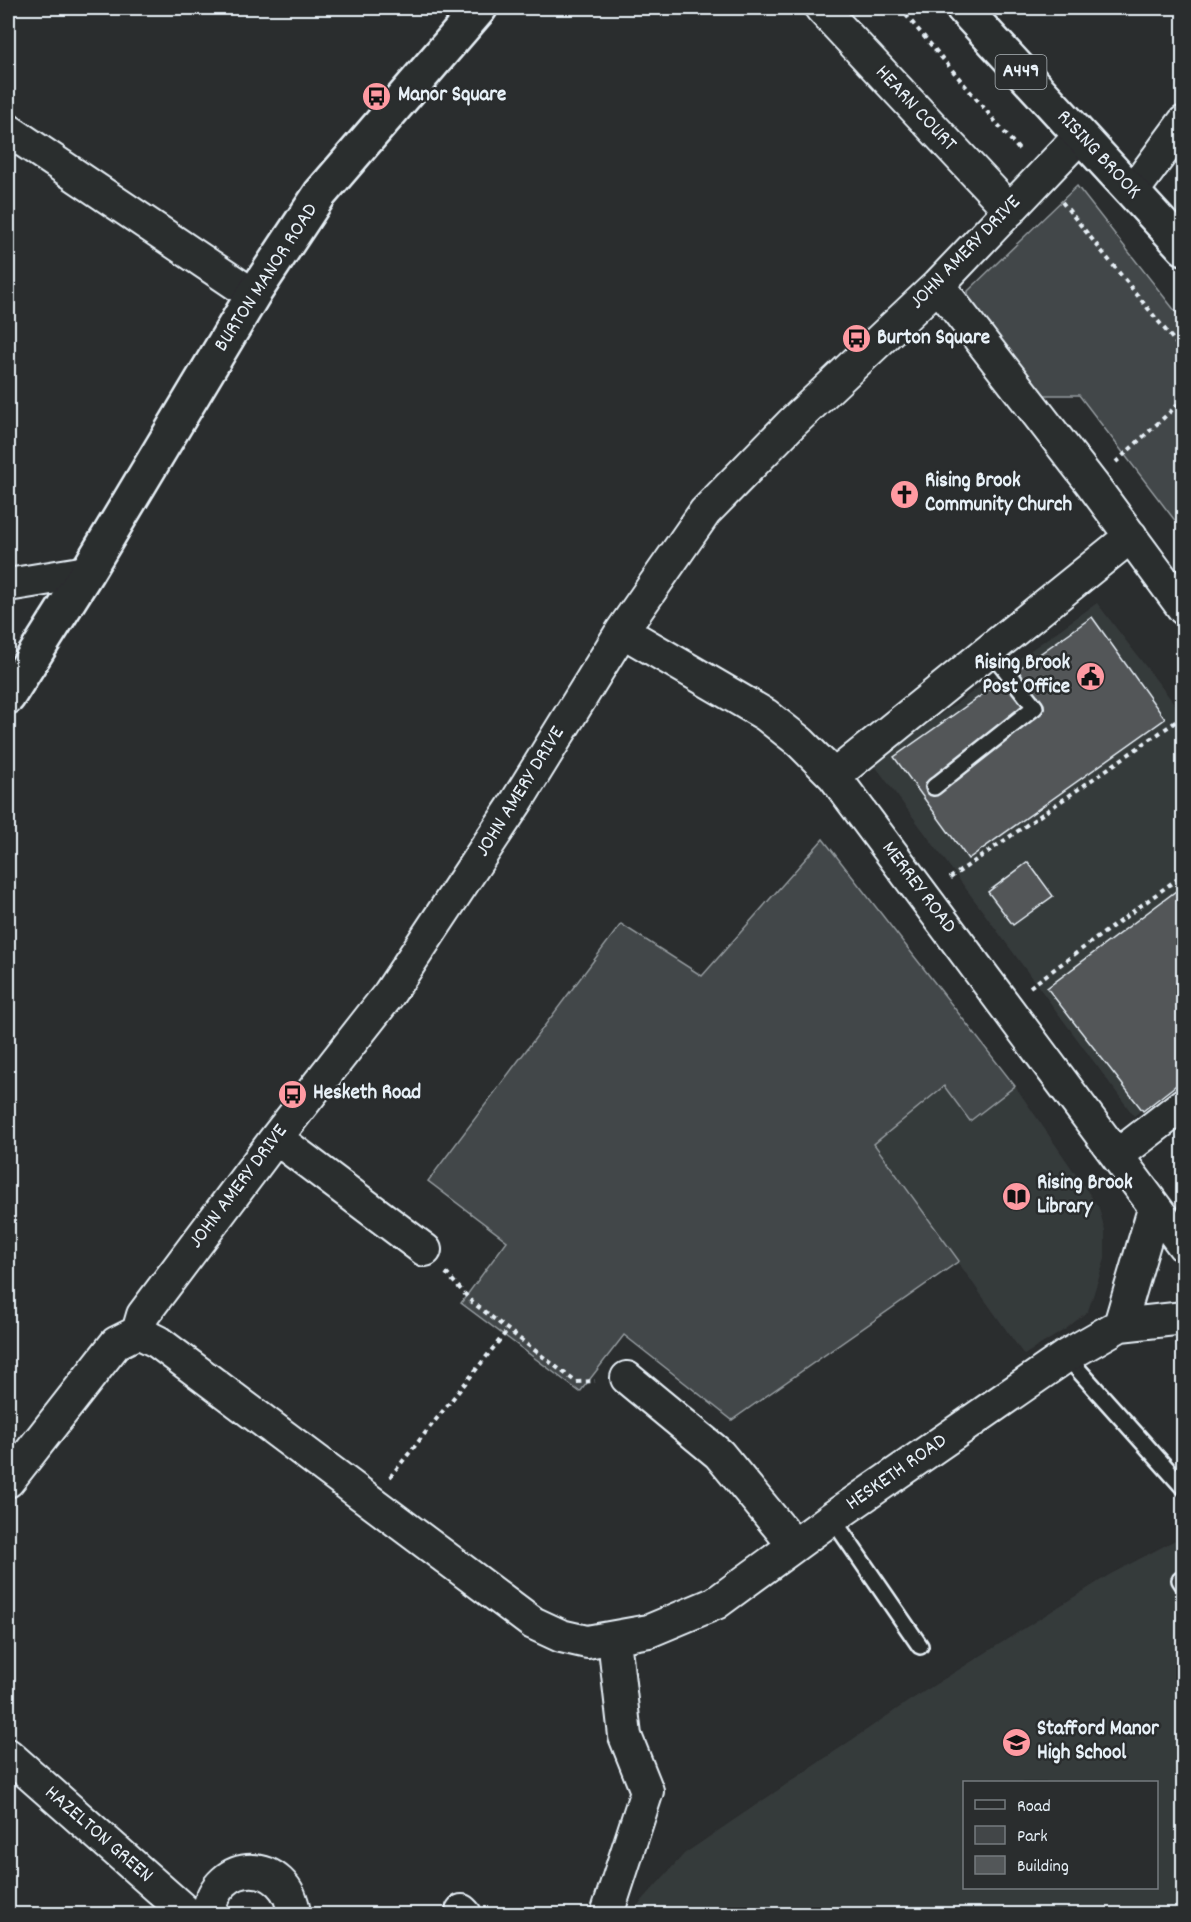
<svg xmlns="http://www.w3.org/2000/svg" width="1191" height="1922" font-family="Dekko,sans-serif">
<rect width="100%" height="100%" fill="#2a2d2e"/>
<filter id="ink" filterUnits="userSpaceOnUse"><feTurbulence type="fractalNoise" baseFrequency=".0167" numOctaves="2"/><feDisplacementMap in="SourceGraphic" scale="12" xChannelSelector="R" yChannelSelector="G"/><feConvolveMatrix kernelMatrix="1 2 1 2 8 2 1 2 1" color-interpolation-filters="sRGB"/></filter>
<g filter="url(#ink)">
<!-- built -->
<path fill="#363a3b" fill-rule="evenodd" d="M1097,603L1183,715V1078L1134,1116L873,763Z
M944,1085L970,1121L1015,1086L1099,1208L1105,1231V1259L1088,1311L1066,1329L1024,1355L874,1144Z
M1183,1536V1914H630L684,1854L909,1701L1109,1575ZM964,1782H1156V1888H964Z"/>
<!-- green -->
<path fill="#424648" stroke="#959ca0" stroke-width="1.5" d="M1077,186L1183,321V531L1079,395H1042L969,306L968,291Z
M823,839L1015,1086L970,1121L944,1086L874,1144L959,1261L732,1420L624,1335L580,1392L461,1303L507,1241L428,1181L621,924L702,976Z"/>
<!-- building -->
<path fill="#535759" stroke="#e8f1f8" stroke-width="1.5" d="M1092,617L1165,719L968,859L894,757Z
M1028,862L1053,896L1013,925L988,892Z
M1184,885V1079L1143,1111L1047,988Z"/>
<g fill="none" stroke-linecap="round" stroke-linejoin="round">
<defs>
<path id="lane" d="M934,787L1035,707L990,650
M1066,1356L1184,1488
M832,1518L920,1646
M1180,1580L1184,1586"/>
<path id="street" d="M821,8L1010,210
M8,130L253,295
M1133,191L1184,122
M938,285L1092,484L1184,609
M8,585L87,572
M622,631L766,715L800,742L834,776L1184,1246
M834,776L1131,536
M276,1138L425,1250
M1118,1155L1184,1104
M1120,1325L1154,1209
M138,1332L158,1342L533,1623L561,1636L587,1642L649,1631L716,1603L832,1518L1066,1356L1120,1325L1184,1318
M627,1378L719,1454L794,1545
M8,1481L116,1343L138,1332L143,1315L276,1138L389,994L517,801L622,631L705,512L792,423L938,285L1079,137
M8,1755L188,1914
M462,1911L465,1914
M208,1914C216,1856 288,1857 294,1914
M607,1914L647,1791L625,1736L614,1639"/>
<path id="secondary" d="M8,697L87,572L253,295L320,194L480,8"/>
<path id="highway" d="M963,8L1184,248"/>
</defs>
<!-- lane casing -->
<use href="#lane" stroke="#e8f1f8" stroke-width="20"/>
<!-- street casing -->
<use href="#street" stroke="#e8f1f8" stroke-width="36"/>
<!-- secondary casing -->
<use href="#secondary" stroke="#e8f1f8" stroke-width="38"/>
<!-- highway casing -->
<use href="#highway" stroke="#e8f1f8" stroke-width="38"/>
<!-- path -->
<path stroke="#e8f1f8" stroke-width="4" stroke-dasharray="4.5 4.5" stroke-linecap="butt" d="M900,8L1021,152
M1062,202L1184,353
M1116,462L1184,399
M950,878L1184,716
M1030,987L1184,874
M446,1273L472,1302L576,1382L595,1381
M390,1477L507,1331"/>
<!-- lane -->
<use href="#lane" stroke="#2a2d2e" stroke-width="15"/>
<!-- street -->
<use href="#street" stroke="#2a2d2e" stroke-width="32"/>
<!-- secondary -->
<use href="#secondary" stroke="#2a2d2e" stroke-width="33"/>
<!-- highway -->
<use href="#highway" stroke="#2a2d2e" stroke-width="33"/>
</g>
</g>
<!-- icons -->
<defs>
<symbol id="bus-disc" viewBox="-11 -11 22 22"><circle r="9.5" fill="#ff9aa2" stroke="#2a2d2e"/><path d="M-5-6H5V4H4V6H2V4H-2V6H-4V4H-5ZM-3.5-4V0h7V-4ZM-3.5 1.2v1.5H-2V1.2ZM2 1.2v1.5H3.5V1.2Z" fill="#111"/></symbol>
<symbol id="church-disc" viewBox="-11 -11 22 22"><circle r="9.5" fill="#ff9aa2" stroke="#2a2d2e"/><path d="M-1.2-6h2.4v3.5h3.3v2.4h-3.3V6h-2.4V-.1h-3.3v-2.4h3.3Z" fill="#111"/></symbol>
<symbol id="civic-disc" viewBox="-11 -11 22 22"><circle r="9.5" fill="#ff9aa2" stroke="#2a2d2e"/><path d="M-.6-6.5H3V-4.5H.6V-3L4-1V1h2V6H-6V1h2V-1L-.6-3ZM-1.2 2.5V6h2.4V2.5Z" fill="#111"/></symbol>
<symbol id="library-disc" viewBox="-11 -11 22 22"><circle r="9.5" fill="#ff9aa2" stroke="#2a2d2e"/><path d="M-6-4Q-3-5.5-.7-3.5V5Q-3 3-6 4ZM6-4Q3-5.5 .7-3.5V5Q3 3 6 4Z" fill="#111"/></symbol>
<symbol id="school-disc" viewBox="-11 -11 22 22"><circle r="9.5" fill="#ff9aa2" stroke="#2a2d2e"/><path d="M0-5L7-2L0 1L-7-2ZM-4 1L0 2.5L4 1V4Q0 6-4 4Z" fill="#111"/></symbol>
</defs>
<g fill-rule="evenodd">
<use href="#bus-disc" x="360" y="80" width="33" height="33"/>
<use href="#bus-disc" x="840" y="322" width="33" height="33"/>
<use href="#church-disc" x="888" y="478" width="33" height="33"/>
<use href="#civic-disc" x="1074" y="660" width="33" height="33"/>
<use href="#bus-disc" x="276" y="1078" width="33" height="33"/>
<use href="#library-disc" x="1000" y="1180" width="33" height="33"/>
<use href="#school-disc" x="1000" y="1726" width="33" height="33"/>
</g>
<g text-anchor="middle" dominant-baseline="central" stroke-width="5" stroke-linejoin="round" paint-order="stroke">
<!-- shield labels -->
<rect fill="#2a2d2e" stroke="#afb6bb" stroke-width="1.5" x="995.5" y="55" width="51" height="34" rx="4.5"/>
<g font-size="20" font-weight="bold" fill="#e8f1f8">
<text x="1021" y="72">A449</text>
</g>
<!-- poi labels -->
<g font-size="21" font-weight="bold" fill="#e8f1f8" stroke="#2a2d2e" text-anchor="start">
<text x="398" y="96">Manor Square</text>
<text x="877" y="339">Burton Square</text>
<text x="925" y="482">Rising Brook<tspan x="925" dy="24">Community Church</tspan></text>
<text x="1070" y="664" text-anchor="end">Rising Brook<tspan x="1070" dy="24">Post Office</tspan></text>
<text x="313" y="1094">Hesketh Road</text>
<text x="1037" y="1184">Rising Brook<tspan x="1037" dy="24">Library</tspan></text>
<text x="1037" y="1730">Stafford Manor<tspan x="1037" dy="24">High School</tspan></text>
</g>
<!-- street labels -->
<g font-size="21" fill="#e8f1f8" stroke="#2a2d2e">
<text transform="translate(915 109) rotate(47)">HEARN COURT</text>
<text transform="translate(1098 155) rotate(47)">RISING BROOK</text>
<text transform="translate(966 253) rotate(-46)">JOHN AMERY DRIVE</text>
<text transform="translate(267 278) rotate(-57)">BURTON MANOR ROAD</text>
<text transform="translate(521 792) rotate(-58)">JOHN AMERY DRIVE</text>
<text transform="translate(918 888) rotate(53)">MERREY ROAD</text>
<text transform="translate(239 1187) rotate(-53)">JOHN AMERY DRIVE</text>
<text transform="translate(897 1473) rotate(-35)">HESKETH ROAD</text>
<text transform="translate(98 1835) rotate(41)">HAZELTON GREEN</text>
</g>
</g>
<!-- margin -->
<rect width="1191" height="1922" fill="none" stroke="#2a2d2e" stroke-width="30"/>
<rect x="15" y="15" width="1161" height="1892" fill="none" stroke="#e8f1f8" stroke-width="2" filter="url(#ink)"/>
<!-- legend -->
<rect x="963" y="1781" width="195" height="108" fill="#2a2d2e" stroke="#767b7f" stroke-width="1.5"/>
<rect x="975" y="1800" width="30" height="9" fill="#2a2d2e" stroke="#767b7f" stroke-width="1.5"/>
<text x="1017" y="1811" font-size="18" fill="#e8f1f8">Road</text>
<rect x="975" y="1826" width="30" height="18" fill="#424648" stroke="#767b7f" stroke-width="1.5"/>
<text x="1017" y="1841" font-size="18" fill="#e8f1f8">Park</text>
<rect x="975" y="1856" width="30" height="18" fill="#535759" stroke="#767b7f" stroke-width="1.5"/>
<text x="1017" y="1871" font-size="18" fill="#e8f1f8">Building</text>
</svg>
